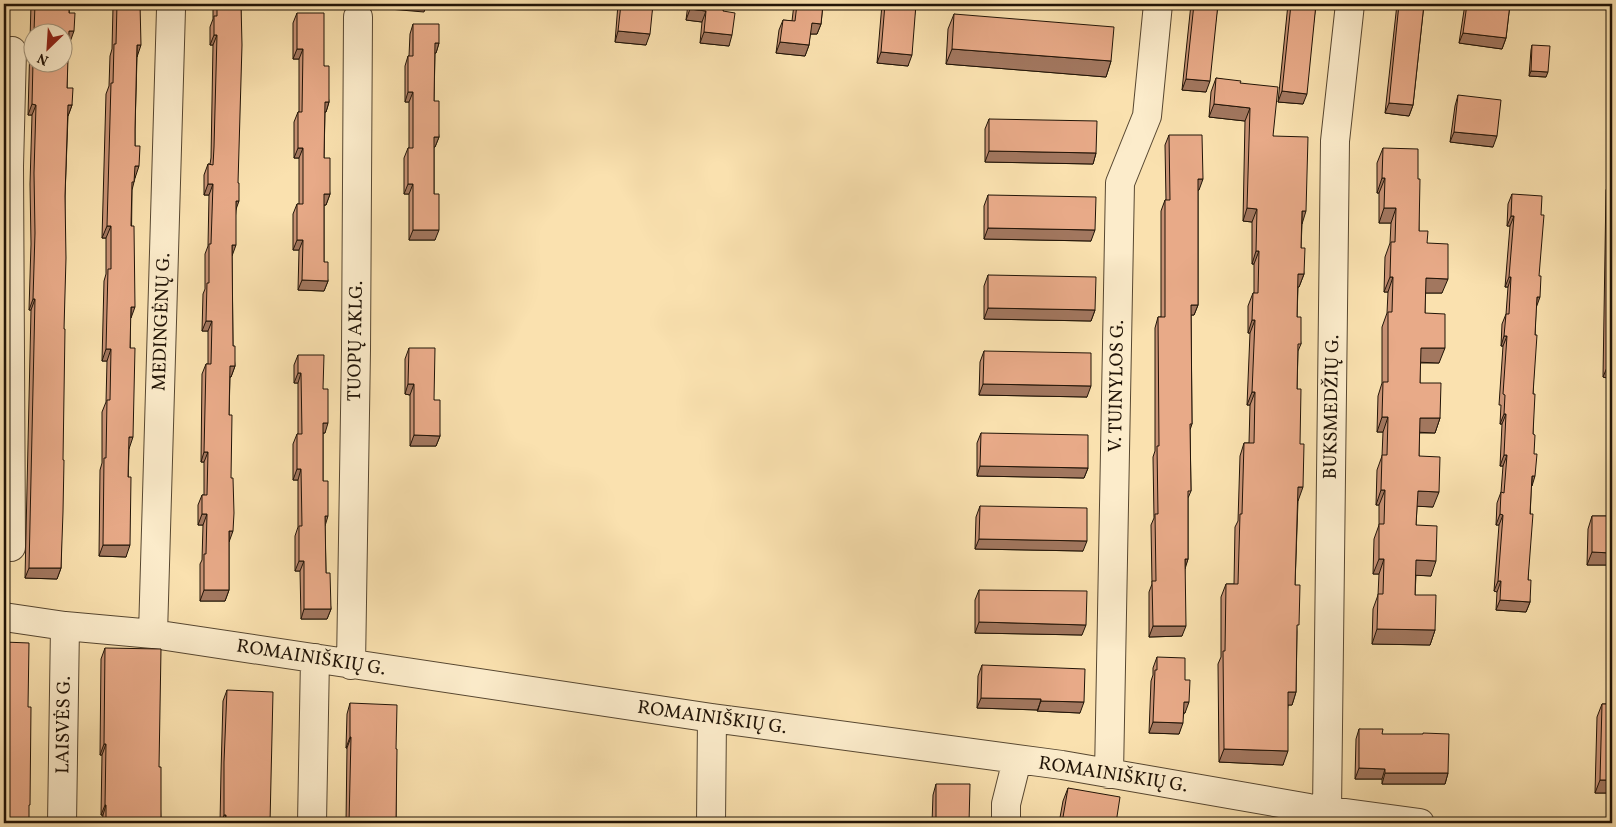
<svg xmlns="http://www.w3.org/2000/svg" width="1616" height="827" font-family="Vollkorn,serif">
<rect width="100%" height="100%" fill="#fae1af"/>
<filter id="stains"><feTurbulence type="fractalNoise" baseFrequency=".004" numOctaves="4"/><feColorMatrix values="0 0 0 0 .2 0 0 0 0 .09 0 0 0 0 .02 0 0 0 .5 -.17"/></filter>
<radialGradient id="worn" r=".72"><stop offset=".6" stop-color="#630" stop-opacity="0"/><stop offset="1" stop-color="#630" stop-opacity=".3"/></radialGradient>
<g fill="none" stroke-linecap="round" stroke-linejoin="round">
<defs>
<path id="minor" d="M11,547L9,166L12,51
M4,617L65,626L153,634L712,718L1062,765L1309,808L1420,823
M153,634L171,9
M351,665L356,350L358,17
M1109,774L1120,183L1147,116L1158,4
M1327,811L1335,141L1350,4
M62,823L65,626
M312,823L315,658
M711,823L712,718
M1006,823V804L1017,760"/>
</defs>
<!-- minor casing -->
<use href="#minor" stroke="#574731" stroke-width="30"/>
<!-- minor -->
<use href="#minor" stroke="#fceccb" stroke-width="28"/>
</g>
<!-- wall -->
<path fill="#c89275" stroke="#211407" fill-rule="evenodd" d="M31,4H69L70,42L68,41L67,88L72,105L68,116L65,196L61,568L57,579L25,578L31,310H29L31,244L30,184L32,115H28ZM32,32H62V62H32Z
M109,4H140L137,57L135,129V178L132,190L129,449L126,557L99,556L100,470L102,463V412L106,402L107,361H102L104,281L106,274V238H102L106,94L109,86L110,56L112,49L113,7H109Z
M214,4H241L236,210L232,255L233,346L235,366L231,377H230L229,415V590L225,601H200V564L202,560L203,525H198V505L202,495H204V462H201L202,374L206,364H208V331H202L203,294L205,289V254L208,246L209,195H204V175L208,164H210L211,158L213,45H210V27L213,19V8Z
M618,4H653L646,45L615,42Z
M688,4H724L723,11L729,46L700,43L702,22L686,20Z
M794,4H823L821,24L817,34H810L809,45L805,56L776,53L779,30L783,20L792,21Z
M882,4H916L908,66L877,63Z
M1191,4H1218L1206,92L1182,90Z
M1288,4H1316L1303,104L1278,102Z
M1397,4H1424L1413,105L1409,116L1385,113Z
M1465,4H1510L1506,38L1502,49L1459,43Z
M297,13L324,66L329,102L326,112H325L324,158L330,194L326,205H324V262L328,281L324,291L298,290L299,250H293V214L297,204H299V158H294V122L298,112H299V59H293V23Z
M954,14L1111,61L1106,77L946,64L948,29Z
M413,24L439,43L436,53H435L434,101L439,137L435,147H434V194L435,240H409V194H404V158L408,148H409V102H405V66L408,56H409L410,34Z
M1532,45L1546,77L1529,76L1531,50Z
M1216,78L1240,83L1273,136L1302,224L1301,248L1304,274L1299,287H1298L1297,317L1301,344L1298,351L1297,389L1298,501L1295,585L1297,632L1296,692L1292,705H1288L1283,765L1219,762L1218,664L1221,657V597L1226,584H1234L1235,527L1238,521L1240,456L1244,443H1249L1250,405H1247L1250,333H1248V306L1253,293H1254V264H1252V222L1243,221L1245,121L1209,117L1211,92Z
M1458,95L1493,147L1450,142L1455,106Z
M989,119L1096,153L1093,164L985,162V129Z
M1169,135L1199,190H1198V305L1194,315H1191L1192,424L1190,430L1191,491L1188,498V559L1185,567L1182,636L1149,637V592L1152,584L1151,525L1154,518L1153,457L1155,451V328L1158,317H1161V211L1165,200H1166L1165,145Z
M1383,148L1418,179L1419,231L1427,243L1442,293H1425V313L1439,363H1420V383L1440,418L1435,433H1419V456L1433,507L1417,506L1416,525L1431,576L1416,575L1415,595L1435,630L1430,645L1372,644L1373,609L1378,595L1379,574H1373L1374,539L1379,525V505H1376L1377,470L1382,456L1383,432H1377L1378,396L1382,383V327L1387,313L1388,292H1384L1385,257L1390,243L1391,223H1379V193H1377V163Z
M1611,178H1612V492H1608L1607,378L1603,377L1606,190Z
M1512,194L1536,308L1533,394V434L1528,580L1530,602L1526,612L1496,610L1497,592L1494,591L1499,525H1496L1497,503L1501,492L1503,466H1500L1502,424H1500L1501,405H1499L1503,346H1501L1502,324L1506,314L1508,287H1505L1510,226H1507L1508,204Z
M988,195L1091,241L984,239V206Z
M988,275L1095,310L1091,321L984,319V286Z
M409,348L434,400L440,436L436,446H410V395L405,394V359Z
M984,351L1087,397L979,395L980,362Z
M298,355L323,389L325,433H323V481L325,524L326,573L331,609L327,619H301L300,571H295V536L298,527V480H293V444L297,434H298V383H294V365Z
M981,433L1088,468L1084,478L977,476V443Z
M980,506L1083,551L975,549L976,517Z
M1592,516H1612V580H1607V565H1587L1588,529Z
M979,590L1082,635L975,633V600Z
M1612,617V793H1595L1597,717L1602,704H1608L1610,624Z
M105,648L159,767L161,823H102L103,815H101L102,755H100L101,659Z
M1157,657L1185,680V713H1184L1179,734L1149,733L1151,681L1153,675V668Z
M982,665L1080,713L1037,711L1038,710L977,708L978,676Z
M227,690L270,823H220L221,772L223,701Z
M350,703L396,749V823H346L347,748H346L347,714Z
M1359,729L1382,734L1448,773L1445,784H1382V779H1355L1356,739Z
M936,784L969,823H932L933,795Z
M1068,788L1116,823H1059L1063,801Z"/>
<!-- shaded-wall -->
<path fill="#a2775f" stroke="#211407" d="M110,4H114L113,7H109Z
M391,4H427L424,12L389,9Z
M690,9L706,11L702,22L686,20Z
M812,23L821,24L817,34H808Z
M69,31H74L70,42L65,41Z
M618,31L650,34L646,45L615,42Z
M704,32L732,35L729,46L700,43Z
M1463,33L1506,38L1502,49L1459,43Z
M214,35H217L213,45H210Z
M780,42L809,45L805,56L776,53Z
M435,43H439L436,53H431Z
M137,45H141L137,57Z
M297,49H303L299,59H293Z
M952,49L1111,61L1106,77L946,64Z
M881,52L912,55L908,66L877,63Z
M1531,71L1548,72L1546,77L1529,76Z
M1186,79L1210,81L1206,92L1182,90Z
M1282,91L1307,94L1303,104L1278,102Z
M408,92H413L409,102H405Z
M325,102H329L326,112H321Z
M1389,103L1413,105L1409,116L1385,113Z
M32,104L36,105L32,115H28Z
M1214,104L1250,108L1245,121L1209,117Z
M68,105H72L68,116H64Z
M1454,132L1497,136L1493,147L1450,142Z
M434,137H439L435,147H431Z
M298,148H303L299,158H294Z
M989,151L1096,153L1093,164L985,162Z
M135,166H139L135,178H130Z
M1382,178H1385L1379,193H1377Z
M1198,179H1203L1199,190H1194Z
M208,184H213L209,195H204Z
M408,184H413L409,194H404Z
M324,194H330L326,205H320Z
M236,201H239L235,212Z
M1247,208L1257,209L1252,222L1243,221Z
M1384,208H1396L1391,223H1379Z
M1302,211H1306L1302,224Z
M1511,216H1514L1510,226H1507Z
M107,226H111L106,238H102Z
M988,228L1095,230L1091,241L984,239Z
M413,230H439L435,240H409Z
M297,240H303L299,250H293Z
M232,245H236L232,256Z
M1256,251H1259L1254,264H1252Z
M1298,274H1304L1299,287H1293Z
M1390,277H1393L1388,292H1384Z
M1509,277H1511L1508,287H1505Z
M1426,278L1448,279L1442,293H1421Z
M302,280L328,281L324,291L298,290Z
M1537,297H1540L1536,308Z
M33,299H35L31,310H29Z
M1191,305H1198L1194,315H1188Z
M131,307H135L131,318Z
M988,308L1095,310L1091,321L984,319Z
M1252,320H1255L1250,333H1248Z
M206,321H212L208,331H202Z
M1504,336H1507L1503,346H1501Z
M1421,348H1445L1439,363L1415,362Z
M106,349H111L107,361H102Z
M1608,365H1612L1607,378L1603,377Z
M230,366H235L231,377L226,376Z
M298,373H301L298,383H294Z
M408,384H414L410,395L405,394Z
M983,384L1091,386L1087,397L979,395Z
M1252,392H1255L1250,405H1247Z
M1504,414H1506L1502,424H1500Z
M1382,417H1388L1383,432H1377Z
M1420,418H1440L1435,433L1414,432Z
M323,423H328L325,433H320Z
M414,435L440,436L436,446H410Z
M129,437H133L129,449H124Z
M204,452H208L204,462H201Z
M1504,455H1507L1503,466H1500Z
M980,466L1088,468L1084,478L977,476Z
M297,469H301L298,480H293Z
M1532,476H1535L1532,486Z
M1612,481V492H1608Z
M1298,487H1303L1298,501L1293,500Z
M1381,490H1385L1379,505H1376Z
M1418,491L1439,492L1433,507L1412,506Z
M202,514H207L203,525H198Z
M1500,514L1503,515L1499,525H1496Z
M325,516H328L325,526Z
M229,531H233L229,542Z
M979,539L1087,541L1083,551L975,549Z
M103,545H130L126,557L99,556Z
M1592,552L1611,553L1607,565H1587Z
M1185,559H1188L1185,569Z
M1379,559H1384L1379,574H1373Z
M1416,560L1436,561L1431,576L1411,575Z
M299,561H304L300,571H295Z
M1611,567H1612V580H1607Z
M29,568H61L57,579L25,578Z
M1498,581H1501L1497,592L1494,591Z
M204,590H229L225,601H200Z
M1500,600L1530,602L1526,612L1496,610Z
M304,609H331L327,619H301Z
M979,622L1086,625L1082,635L975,633Z
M1153,626H1186L1182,636L1149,637Z
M1377,629L1435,630L1430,645L1372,644Z
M1288,692H1296L1292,705H1283Z
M981,698L1041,699L1038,710L977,708Z
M1041,701L1084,702L1080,713L1037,711Z
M1184,702H1189L1185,713H1180Z
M1153,722L1183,723L1179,734L1149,733Z
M350,737H351L347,748H346Z
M104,744H106L102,755H100Z
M1224,749L1288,751L1283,765L1219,762Z
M1359,768L1385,769L1382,779H1355Z
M1385,773H1448L1445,784H1382Z
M1600,780H1612V793H1595Z
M105,805H106L103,815H101Z
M224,815H226L223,823H221Z"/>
<!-- building -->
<path fill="#e8aa88" stroke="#211407" d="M35,4H69V13H75L74,31H69L67,88H73L72,105H68L65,196L66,258L64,329H65L63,460H64L63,512L61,568H29L35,299H33L35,233L34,173L36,105L32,104L33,62H62V32H34Z
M117,4H140L141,45H137L135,129V146H140L139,166H135L134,182H132L131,226H134L135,307H131L130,348H135L133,437H129L128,477H131L130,545H103L104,458H106L107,400H110L111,349H106L108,269H111V226H107L111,83H113L114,44H116Z
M217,4H241L242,45L238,183H239V201H236V245H232L233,346H235V366H230L229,415H232L231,478H233L234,513L233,531H229V590H204V554H206L207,514H202V495H207L208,452H204L206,364H211L212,321H206L207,283H209V244H211L213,184H208V164L213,165L214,147L217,35H214V16H217Z
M621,4H653L650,34L618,31Z
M691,4H724L723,11L735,13L732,35L704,32L706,11L690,9Z
M797,4H823L821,24L812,23L809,45L780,42L783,20L795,21Z
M885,4H916L912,55L881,52Z
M1194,4H1218L1210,81L1186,79Z
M1291,4H1316L1307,94L1282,91Z
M1399,4H1424L1413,105L1389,103Z
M1467,4H1510L1506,38L1463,33Z
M297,13H324V66H329V102H325L324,158H330V194H324V262H328V281L302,280L303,240H297V204H303V148H298V112H302L303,49H297Z
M954,14L1114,27L1111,61L952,49Z
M413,24H439V43H435L434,101H439V137H434V194H439V230H413V184H408V148H413V92H408V56H413Z
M1532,45L1550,46L1548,72L1531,71Z
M1216,78L1241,81L1240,83L1278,87L1273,136L1308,137L1306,211H1302L1301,248H1305L1304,274H1298L1297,317H1301V344H1298L1297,389H1301L1300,444H1304L1303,487H1298L1295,585H1300L1299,625H1297L1296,692H1288V751L1224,749L1223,651H1225L1226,584H1238L1240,514H1242L1244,443H1254L1255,392H1252L1255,320H1252L1253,293H1258L1259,251H1256L1257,209L1247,208L1250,108L1214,104Z
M1458,95L1501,100L1497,136L1454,132Z
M989,119L1097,121L1096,153L989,151Z
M1169,135H1202L1203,179H1198V305H1191L1192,424H1190L1191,491H1188V559H1185L1186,626H1153L1152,581H1156L1155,514H1158L1157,446H1159L1158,317H1165V200H1170Z
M1383,148L1418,149V179H1420L1419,231H1428L1427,243L1448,244V279L1426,278L1425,313L1445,314V348H1421L1420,383H1441L1440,418H1420L1419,456L1440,457L1439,492L1418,491L1416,525L1437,526L1436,561L1416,560L1415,595H1436L1435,630L1377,629L1378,594H1383L1384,559H1379V524H1384L1385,490H1381L1382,455H1387L1388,417H1382L1383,382H1388V312H1392L1393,277H1390L1391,242H1395L1396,208H1384L1385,178H1382Z
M1611,178H1612V397V365H1608Z
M1512,194L1542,196L1541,215H1544L1539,276H1541L1540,297H1537L1535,335H1537L1533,394H1535L1533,434L1535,435L1534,454H1537L1535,476H1532L1530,514H1533L1528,580H1531L1530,602L1500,600L1501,581H1498L1503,515L1500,514L1501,492L1504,493L1507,455H1504L1506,414H1504L1505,395L1503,394L1507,336H1504L1506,314H1509L1511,277H1509L1514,216H1511Z
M988,195L1096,197L1095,230L988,228Z
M988,275L1096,277L1095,310L988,308Z
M409,348H435L434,400H440V436L414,435V384H408Z
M984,351L1091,353V386L983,384Z
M298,355H324L323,389H328V423H323V481H328V516H325L326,573H330L331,609H304V561H299V526H302L301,469H297V434H302L301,373H298Z
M981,433L1088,435V468L980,466Z
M980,506L1087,508V541L979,539Z
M1592,516H1612V567H1611V553L1592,552Z
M979,590L1087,591L1086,625L979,622Z
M4,642L29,643L28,707H31L30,805H29V823H4Z
M105,648L161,649L159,767H161V823H106V805H105L106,744H104Z
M1157,657L1185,658V680H1190L1189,702H1184L1183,723L1153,722L1155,670H1157Z
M982,665L1085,669L1084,702L1041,701V699L981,698Z
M227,690L273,692L270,823H226V815H224V762Z
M350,703L397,705L396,749H397L396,823H349L351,737H350Z
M1612,703V780H1600L1602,704H1612Z
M1359,729H1383L1382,734H1423V733L1449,734L1448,773H1385V769L1359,768Z
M936,784H970L969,823H936Z
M1068,788L1120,797L1116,823H1062Z"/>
<g text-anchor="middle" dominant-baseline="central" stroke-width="4" stroke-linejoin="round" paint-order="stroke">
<!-- street labels -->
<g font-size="19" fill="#211407" stroke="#fceccb">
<text transform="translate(162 322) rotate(-88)">MEDINGĖNŲ G.</text>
<text transform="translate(356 341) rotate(-89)">TUOPŲ AKLG.</text>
<text transform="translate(1117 386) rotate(-89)">V. TUINYLOS G.</text>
<text transform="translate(1332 407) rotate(-89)">BUKSMEDŽIŲ G.</text>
<text transform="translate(311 658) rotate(9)">ROMAINIŠKIŲ G.</text>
<text transform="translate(712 718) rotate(8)">ROMAINIŠKIŲ G.</text>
<text transform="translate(64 725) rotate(-89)">LAISVĖS G.</text>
<text transform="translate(1113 775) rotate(9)">ROMAINIŠKIŲ G.</text>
</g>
</g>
<!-- margin -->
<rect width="1616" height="827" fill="none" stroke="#fae1af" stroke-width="20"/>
<rect x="5" y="5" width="1606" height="817" fill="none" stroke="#211407" stroke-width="2.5"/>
<rect x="10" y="10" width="1596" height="807" fill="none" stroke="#211407"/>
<!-- north arrow -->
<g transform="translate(48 48) rotate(205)"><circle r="24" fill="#fceccb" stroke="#a4967d"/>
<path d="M0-4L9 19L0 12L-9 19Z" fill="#8f2418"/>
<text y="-8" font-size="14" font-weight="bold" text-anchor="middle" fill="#211407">N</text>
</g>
<rect width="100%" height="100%" filter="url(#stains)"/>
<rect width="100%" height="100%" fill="url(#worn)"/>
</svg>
